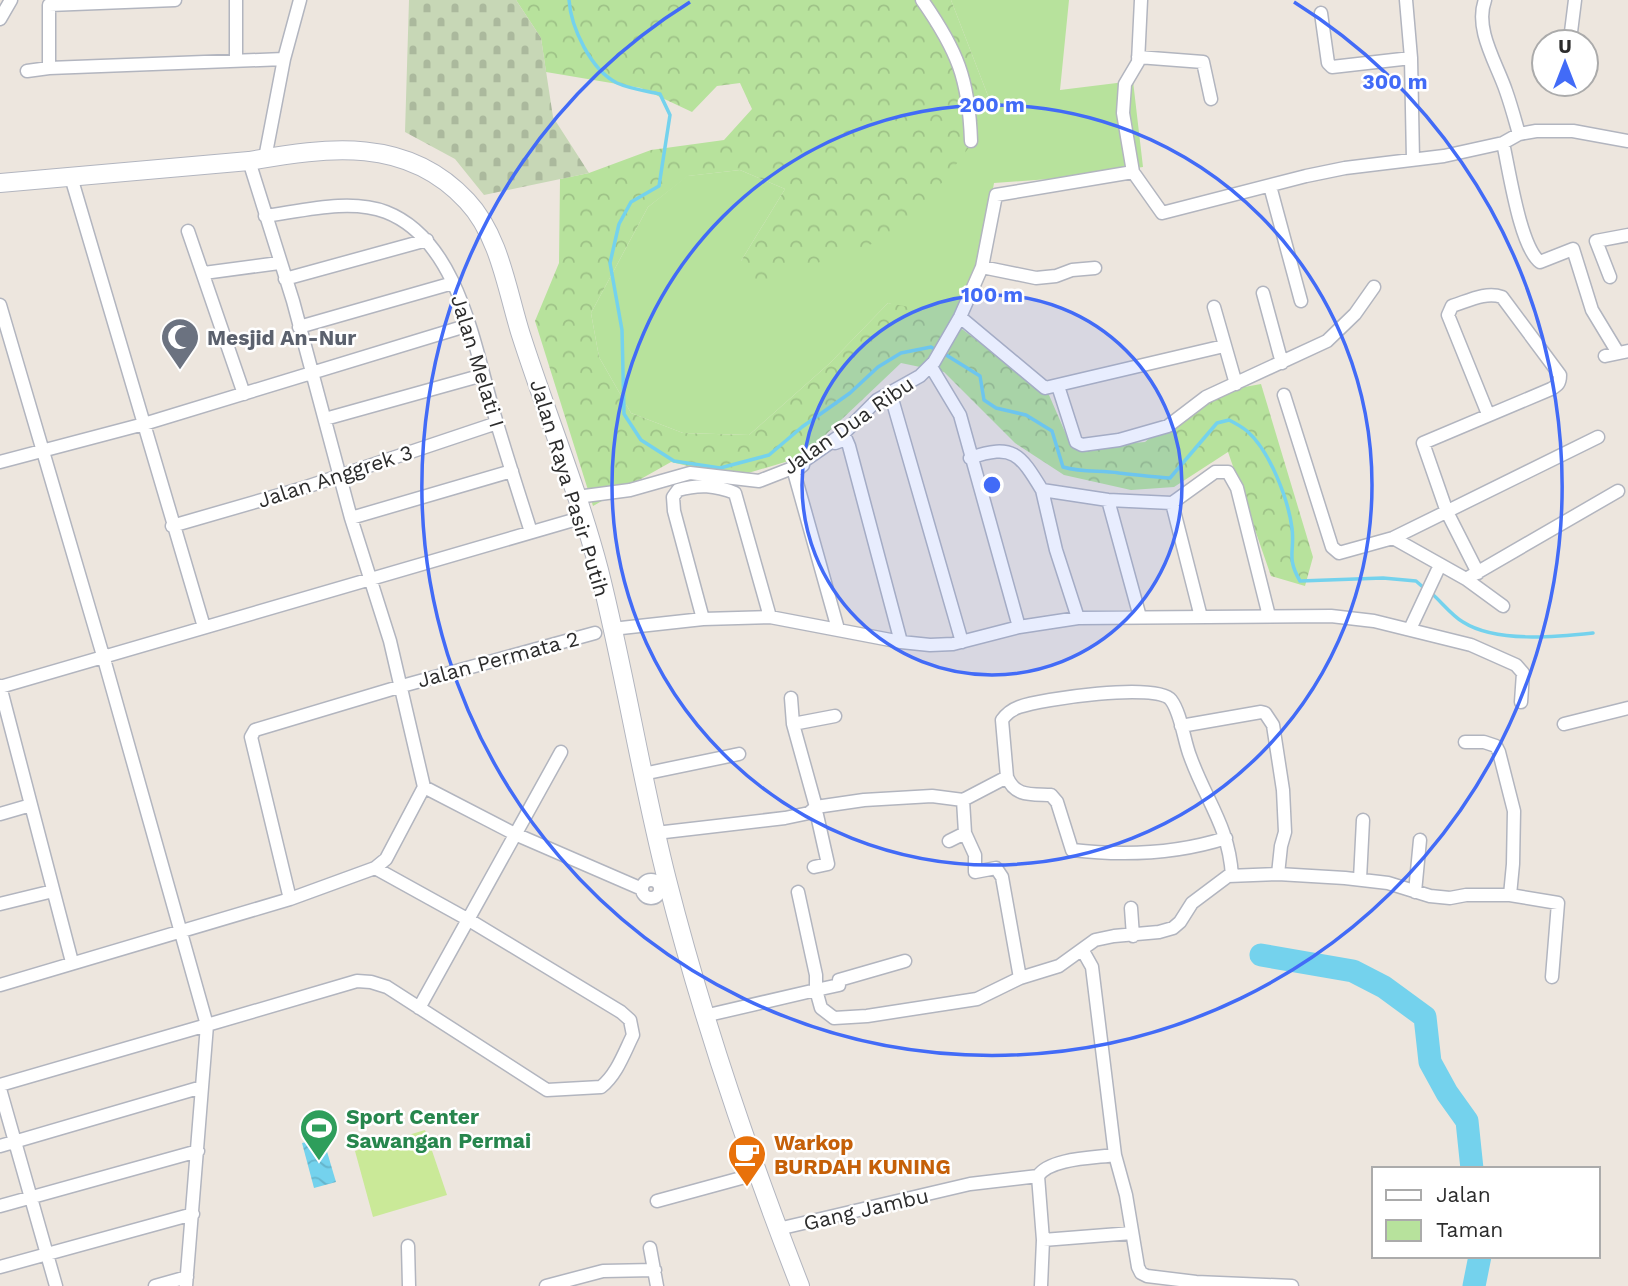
<svg xmlns="http://www.w3.org/2000/svg" width="1628" height="1286" font-family="'Work Sans',sans-serif">
<defs>
<pattern id="forest-crowns" width="20" height="18" patternUnits="userSpaceOnUse" patternTransform="scale(1.75)"><rect width="20" height="18" fill="#b7e29c"/><path d="M2 6a3 3 0 1 1 6 0M12 15a3 3 0 1 1 6 0" fill="none" stroke="#9ec287"/></pattern>
<pattern id="cemetery-stones" width="16" height="16" patternUnits="userSpaceOnUse" patternTransform="scale(1.75)"><rect width="16" height="16" fill="#c7d7b6"/><path d="M2 7V4a2 2 0 0 1 4 0v3zM10 15v-3a2 2 0 0 1 4 0v3z" fill="#abb99d"/></pattern>
<pattern id="water-waves" width="16" height="10" patternUnits="userSpaceOnUse" patternTransform="scale(1.75)"><rect width="16" height="10" fill="#74d2ed"/><path d="M0 5q4-4 8 0t8 0" fill="none" stroke="#65b4cb"/></pattern>
</defs>
<rect width="100%" height="100%" fill="#ede6de"/>
<!-- green -->
<path fill="#b7e29c" d="M951,0H1069L1060,90L1133,81L1143,167L1062,178L994,183L979,268L954,323L888,303L830,363L749,435L683,433L631,413L599,357L591,313L648,207L687,176L740,170L785,189L741,261L995,114Z"/>
<!-- forest -->
<path fill="url(#forest-crowns)" d="M516,0H951L995,114L903,233L746,288L741,261L785,189L740,170L688,176L648,207L591,313L599,357L631,413L683,433L749,435L830,363L888,303L931,311L954,323L1049,395L1072,448L1145,442L1200,395L1261,384L1313,557L1305,586L1271,576L1228,452L1174,487L1131,490L1064,475L1015,443L944,372L901,363L802,457L735,477L671,462L593,506L535,321L559,263L560,179L589,173L651,150L724,140L752,109L740,83L717,86L692,112L641,88L546,72L541,38Z"/>
<!-- cemetery -->
<path fill="url(#cemetery-stones)" d="M409,0H516L541,38L553,117L589,173L484,195L455,159L405,132Z"/>
<!-- pitch -->
<path fill="#cae998" d="M425,1130L447,1195L373,1217L355,1151Z"/>
<!-- water -->
<path fill="url(#water-waves)" d="M323,1138L336,1182L314,1188L302,1143Z"/>
<g fill="none" stroke-linecap="round" stroke-linejoin="round">
<!-- stream -->
<path stroke="#74d2ed" stroke-width="3.5" d="M569,0C571,28 591,70 617,83C630,89 647,91 660,94L670,115L659,186L631,202L619,224L610,263L622,330L624,414L641,440L674,461L720,468L769,455L802,427L850,393L878,367L901,353L931,347L936,350
M943,353L980,376L984,400L996,408L1026,415L1052,431L1063,467C1084,473 1099,470 1119,473C1136,475 1153,477 1170,478L1217,423L1229,420C1235,423 1242,427 1247,431C1270,451 1288,499 1292,528C1295,552 1286,557 1300,581L1383,578L1416,581L1424,588
M1430,592C1441,601 1451,615 1463,622C1496,643 1555,637 1593,633"/>
<!-- river -->
<path stroke="#74d2ed" stroke-width="23" d="M1261,955L1353,971L1384,987L1425,1017L1430,1062L1447,1093L1467,1121L1472,1169
M1474,1286L1480,1256"/>
<defs>
<path id="street" d="M175,0L49,5V68L284,59
M236,0V60
M922,0C957,50 969,79 971,141
M1141,0L1138,62L1125,84L1123,113L1133,172L1162,213L1306,176L1345,168L1444,156L1503,143L1519,134L1536,131H1573L1628,141
M1406,0L1411,58
M1485,0C1474,29 1497,64 1506,91C1511,105 1515,120 1519,134
M1321,13L1328,63L1332,67L1411,58L1413,160
M0,19L11,0
M1570,40L1575,0
M1138,57L1203,62L1211,99
M27,71L49,68
M1503,143C1509,169 1520,247 1540,262L1573,249L1592,310L1618,353
M265,158L284,59L300,0
M71,177L204,627
M1270,186L1301,301
M265,216C302,211 350,198 386,212C458,240 474,345 493,410C505,451 518,491 531,532
M188,231L244,394
M982,267L1036,278L1056,276L1072,270L1095,268
M204,273L279,263
M1610,277L1596,241L1628,235
M285,279L427,240
M1263,293L1282,363
M0,305L104,659L207,1025L0,1085
M1214,307L1236,384
M960,317L1045,388L1224,346
M299,327L453,283
M1605,356L1628,351
M933,370L960,415L1019,627
M1058,386L1076,442L1082,445L1119,440L1168,426L1206,397L1327,341L1355,314L1374,287
M1284,395L1332,547L1339,553L1393,538L1598,437
M892,399L962,642
M325,419L483,375
M835,443L846,439L849,446L901,642
M970,458C1013,443 1020,454 1042,490L1108,500L1172,503L1215,472H1228L1237,488L1269,616
M0,462L144,424L469,325
M803,465L794,472L838,629
M1042,490L1056,550L1078,618
M577,497L630,490L690,473L759,481L795,467L844,433L877,400L920,376L934,362L960,317L982,267L996,195L1133,172
M1108,500L1140,617
M1172,503L1201,617
M351,518L512,471
M172,526L300,489L497,423
M1393,538L1466,579L1503,606
M1478,573L1447,512L1423,443L1551,389C1558,385 1560,383 1560,375L1502,297C1486,291 1468,301 1452,306L1448,315L1488,414
M1466,579L1618,491
M703,619L674,511L673,497L678,490C699,484 715,485 735,493L770,617
M612,629L703,619L770,617L901,642L930,645L953,644L1019,627L1078,618L1331,616L1374,621L1471,645L1516,665L1523,673L1521,702
M1410,629L1440,565
M0,686L72,962
M0,687L577,519
M791,698L793,724L816,807
M793,724L835,716
M1564,724L1628,708
M1181,726L1261,712L1265,713L1273,725L1283,790L1285,832L1281,846L1278,874
M643,774L739,754
M1007,777C1015,797 1031,794 1051,795L1057,802L1072,850C1124,856 1176,854 1226,838
M424,787L515,834L642,889
M813,810L817,815L828,864L814,867
M0,814L31,805
M656,833L785,818L809,813L816,807L864,800L932,796L963,800L1007,777L1002,720C1007,713 1011,710 1019,707C1041,699 1157,682 1171,700C1181,713 1184,741 1190,756C1206,801 1229,826 1232,876
M965,833L975,855V872L996,868L1002,877L1020,978
M949,841L965,833L963,800
M1360,879L1363,820
M642 889a9 9 0 1 1 18 0a9 9 0 1 1-18 0Z
M798,892L816,975V990L839,985V980L905,961
M1415,892L1420,840
M1510,895L1558,903L1552,977
M290,899L251,737L255,730L402,686L595,633
M0,904L53,891
M1131,908L1133,936
M1083,951L1092,967L1115,1155L1126,1195L1138,1267L1141,1273L1147,1276L1196,1282L1292,1286
M0,985L290,899L375,868L386,859L424,787L390,641L351,518L293,301L249,161
M419,1008L561,752
M704,1016L816,990L821,1008L834,1018L867,1016L977,999L1020,978L1059,966L1095,940L1114,936L1159,932L1173,928L1180,922L1192,903L1228,876L1278,874L1345,878L1388,883L1430,896L1450,898L1466,895H1510L1513,864L1514,811L1499,752L1496,746L1484,742H1465
M0,1089L56,1286
M0,1146L202,1087
M1038,1176L1043,1240L1041,1286
M657,1201L756,1174
M0,1206L198,1151
M778,1229L970,1184L1038,1176C1050,1158 1094,1158 1115,1155
M1043,1240L1132,1233
M408,1246L409,1286
M650,1248L657,1286
M0,1267L193,1214
M155,1286L187,1277
M186,1286L207,1025L357,981L371,982L387,987L547,1090L601,1087C617,1074 624,1053 633,1035L630,1020L621,1012L469,920L375,868
M546,1286L603,1271L655,1270"/>
<path id="secondary" d="M0,183L249,161C328,147 407,136 467,201C500,236 507,291 521,335C546,413 578,490 599,570C625,673 641,778 667,880C702,1018 748,1153 800,1286"/>
</defs>
<!-- street casing -->
<use href="#street" stroke="#b2b5bf" stroke-width="15"/>
<!-- secondary casing -->
<use href="#secondary" stroke="#b2b5bf" stroke-width="20"/>
<!-- street -->
<use href="#street" stroke="#fff" stroke-width="12"/>
<!-- secondary -->
<use href="#secondary" stroke="#fff" stroke-width="18"/>
</g>
<!-- distance rings -->
<circle cx="992" cy="485" r="190" fill="#426bf7" fill-opacity=".12"/>
<g fill="none" stroke="#426bf7" stroke-width="3.5">
<circle cx="992" cy="485" r="190"/>
<circle cx="992" cy="485" r="380"/>
<path d="M1294 2A570 570 0 1 1 690 2"/>
</g>
<!-- icons -->
<defs>
<symbol id="mosque-pin" viewBox="-11 -11 22 30"><path d="M0 17L-7.5 6A9.5 9.5 0 1 1 7.5 6Z" fill="#6b7280" stroke="#fff"/><path d="M3.5-4.9A6 6 0 1 0 3.5 4.9A5 5 0 1 1 3.5-4.9Z" fill="#fff"/></symbol>
<symbol id="stadium-pin" viewBox="-11 -11 22 30"><path d="M0 17L-7.5 6A9.5 9.5 0 1 1 7.5 6Z" fill="#2e9e5b" stroke="#fff"/><path d="M0-5a6.5 5 0 1 0 0 10a6.5 5 0 1 0 0-10ZM-3.5-1.8h7v3.6h-7Z" fill="#fff"/></symbol>
<symbol id="cafe-pin" viewBox="-11 -11 22 30"><path d="M0 17L-7.5 6A9.5 9.5 0 1 1 7.5 6Z" fill="#e8710a" stroke="#fff"/><path d="M-5.5-4.5H6V0H3Q3 3.5 0 3.5H-2.5Q-5.5 3.5-5.5 0ZM3-3.2v2h1.7v-2ZM-6 4.5H4V6H-6Z" fill="#fff"/></symbol>
</defs>
<g fill-rule="evenodd">
<use href="#mosque-pin" x="158" y="315" width="44" height="60"/>
<use href="#stadium-pin" x="297" y="1106" width="44" height="60"/>
<use href="#cafe-pin" x="725" y="1132" width="44" height="60"/>
</g>
<g text-anchor="middle" dominant-baseline="central" stroke-width="5" stroke-linejoin="round" paint-order="stroke">
<!-- worship labels -->
<g font-size="21" font-weight="bold" fill="#5b616d" stroke="#fff" text-anchor="start">
<text x="207" y="337">Mesjid An-Nur</text>
</g>
<!-- street labels -->
<g font-size="21" fill="#2c2c2c" stroke="#fff">
<text transform="translate(478 361) rotate(73)">Jalan Melati I</text>
<text transform="translate(848 425) rotate(-35)">Jalan Dua Ribu</text>
<text transform="translate(335 476) rotate(-18)">Jalan Anggrek 3</text>
<text transform="translate(570 488) rotate(73)">Jalan Raya Pasir Putih</text>
<text transform="translate(498 659) rotate(-15)">Jalan Permata 2</text>
<text transform="translate(866 1209) rotate(-13)">Gang Jambu</text>
</g>
<!-- leisure labels -->
<g font-size="21" font-weight="bold" fill="#27864d" stroke="#fff" text-anchor="start">
<text x="346" y="1116">Sport Center<tspan x="346" dy="24">Sawangan Permai</tspan></text>
</g>
<!-- food labels -->
<g font-size="21" font-weight="bold" fill="#c56008" stroke="#fff" text-anchor="start">
<text x="774" y="1142">Warkop<tspan x="774" dy="24">BURDAH KUNING</tspan></text>
</g>
</g>
<circle cx="992" cy="485" r="10" fill="#426bf7" stroke="#fff" stroke-width="3.5"/>
<g font-size="21" text-anchor="middle" font-weight="bold" fill="#426bf7" stroke="#fff" stroke-width="5" stroke-linejoin="round" paint-order="stroke">
<text x="1395" y="89">300 m</text>
<text x="992" y="112">200 m</text>
<text x="992" y="302">100 m</text>
</g>
<!-- legend -->
<rect x="1372" y="1167" width="228" height="91" fill="#ffffff" stroke="#ababab" stroke-width="2"/>
<rect x="1386" y="1190" width="35" height="10" fill="#ffffff" stroke="#ababab" stroke-width="2"/>
<text x="1436" y="1202" font-size="21" fill="#2c2c2c">Jalan</text>
<rect x="1386" y="1220" width="35" height="21" fill="#b7e29c" stroke="#ababab" stroke-width="2"/>
<text x="1436" y="1237" font-size="21" fill="#2c2c2c">Taman</text>
<!-- north arrow -->
<g transform="translate(1565 63)"><circle r="33" fill="#ffffff" stroke="#ababab" stroke-width="2"/>
<path d="M0-5L12 26L0 18L-12 26Z" fill="#426bf7"/>
<text y="-10" font-size="19" font-weight="bold" text-anchor="middle" fill="#2c2c2c">U</text>
</g>
</svg>
